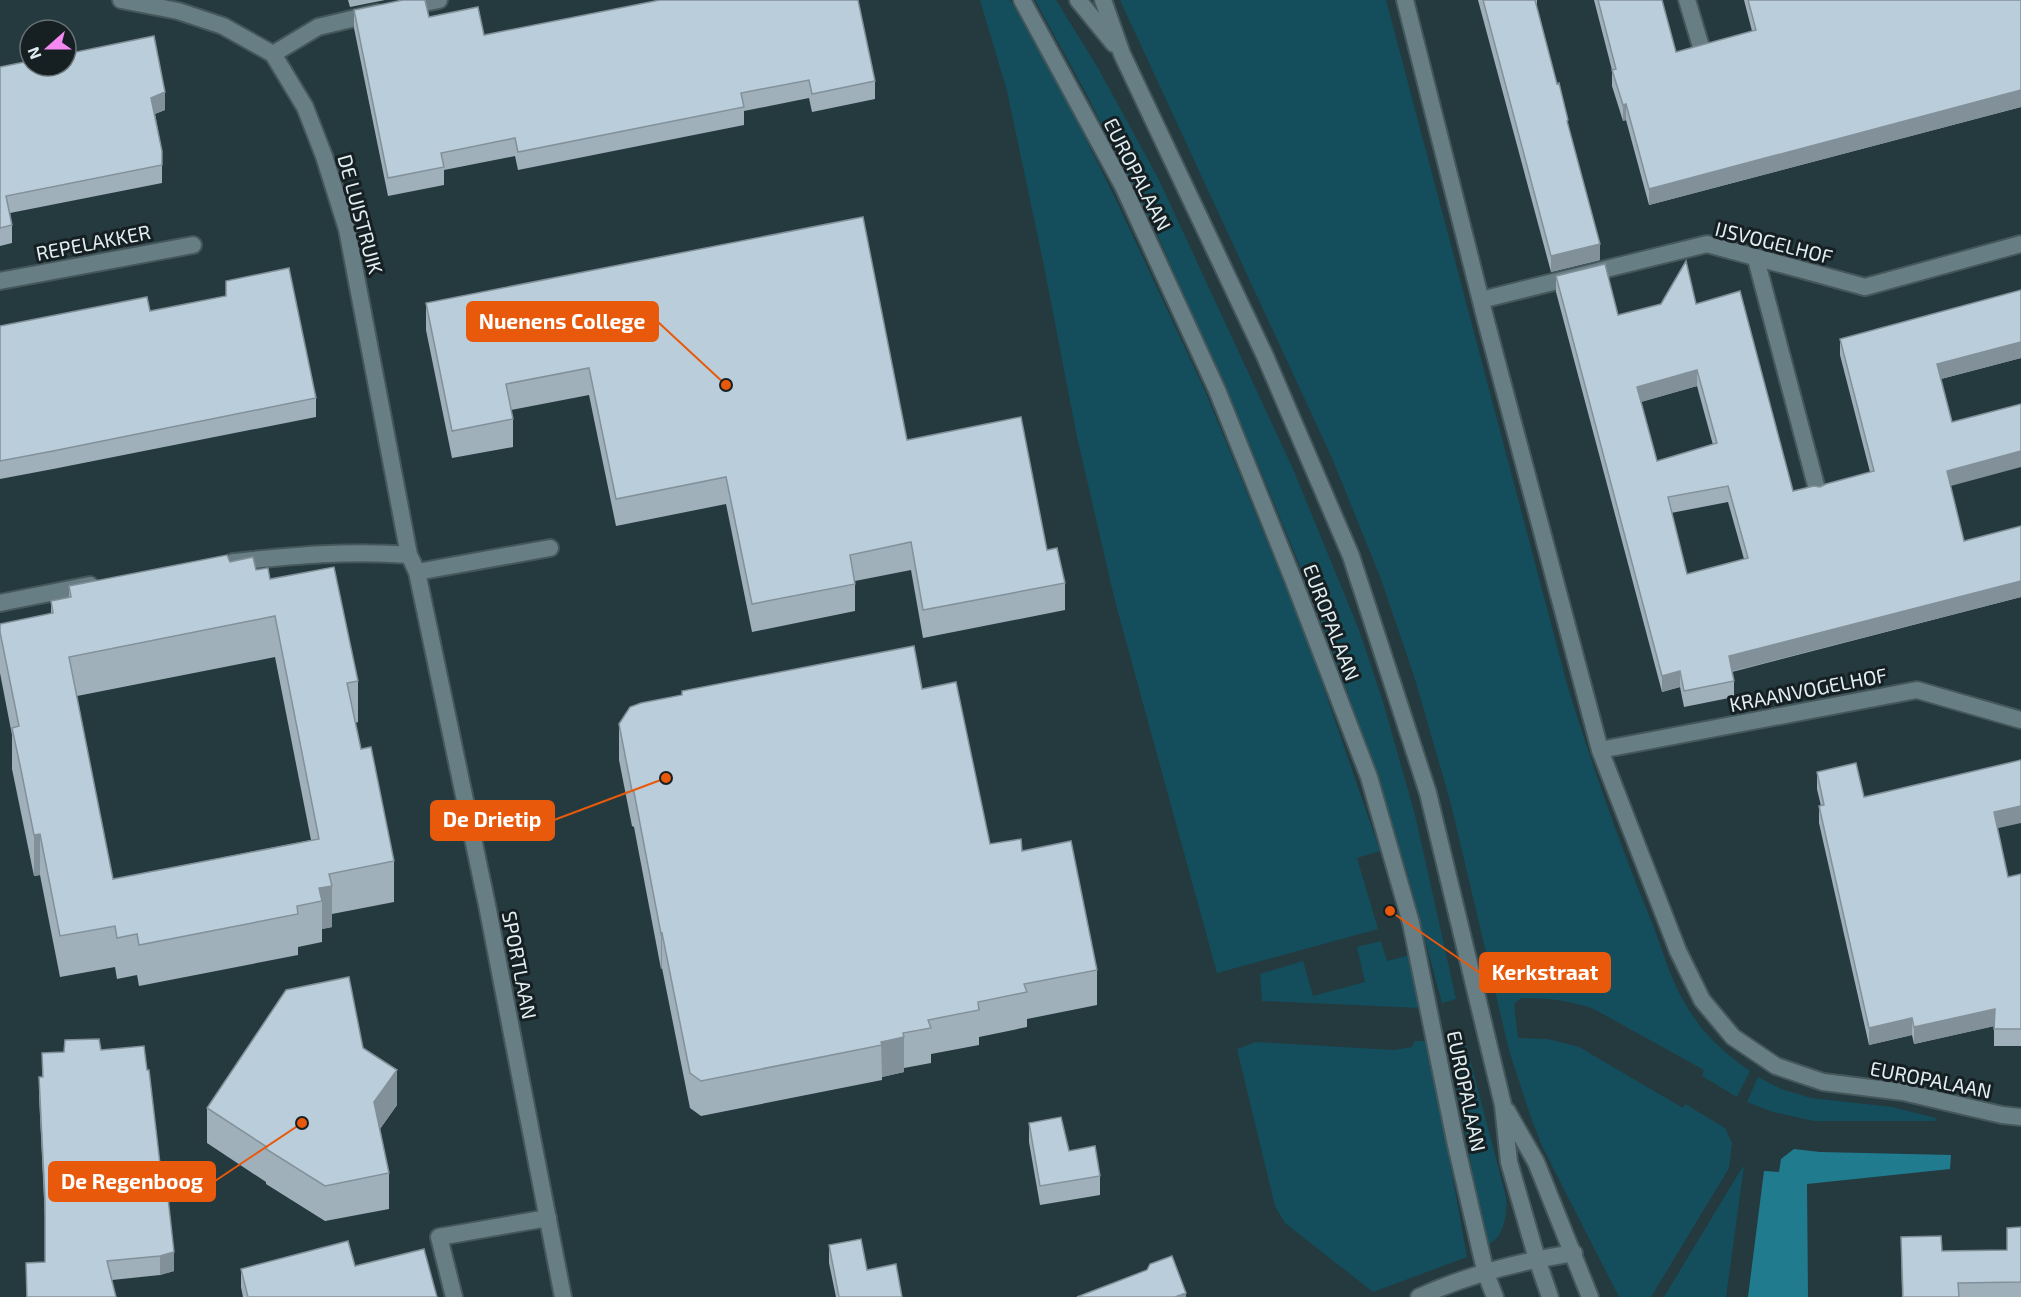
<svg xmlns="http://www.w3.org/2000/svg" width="2021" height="1297" font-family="'Exo 2',sans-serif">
<rect width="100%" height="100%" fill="#253a3f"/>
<!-- green -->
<path fill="#144e5c" d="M980,0H1010L1015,8L1071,109L1116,200L1205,391L1305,634L1380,851L1357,858L1378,929L1217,973L1115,601L1077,437L1043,261L1007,91Z
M1035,0H1056L1098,68L1158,178L1293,469L1359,630L1383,702L1415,815L1456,999L1442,1003L1407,872L1348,693L1307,583L1257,462L1158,236L1088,97Z
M1120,0H1386L1568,688C1593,768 1620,846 1652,923C1663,951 1671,982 1687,1007C1703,1034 1725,1054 1750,1071L1737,1097L1702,1076L1704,1070L1594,1009C1569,1000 1546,998 1521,998L1514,1004L1518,1038L1548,1039L1579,1047L1683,1108L1685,1104L1725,1128L1732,1143L1729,1168L1651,1297H1619L1542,1146L1530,1115L1509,1050L1451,804L1415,679L1381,579L1332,458Z
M1381,941L1387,961L1410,955L1421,1008L1262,1001L1260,974L1303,961L1313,996L1365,982L1357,947Z
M1415,1041H1428L1467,1257L1373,1292L1285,1223L1275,1206L1237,1049L1256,1042L1394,1050L1412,1047Z
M1466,1044L1506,1197C1507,1213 1505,1236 1489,1244L1477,1197L1450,1047Z
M1758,1077L1781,1089L1811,1098L1892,1107L1936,1118L1935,1121H1814L1773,1112L1747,1102Z
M1744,1166L1726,1297H1664L1740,1171Z"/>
<!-- forest -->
<path fill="#217b8f" d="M1794,1149L1820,1152L1951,1155L1950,1169L1807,1184L1808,1297H1748L1764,1171L1779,1172L1781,1159Z"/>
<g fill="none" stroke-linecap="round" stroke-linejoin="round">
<defs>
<path id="service" d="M1022,0L1123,186L1217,390L1293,579L1369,777L1411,923L1456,1145L1486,1274L1495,1297
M1687,0L1702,50
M405,7L439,0
M273,54L318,27L377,13
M1756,259L1818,493
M0,281L193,245
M417,572L550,548
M454,1297L439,1237L548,1218"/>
<path id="minor" d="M121,0L178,11L223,26L273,54L305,107L324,156L347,229L409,555
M1405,0L1486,321L1600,750L1678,951L1702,1000L1733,1037L1776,1066L1823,1082L1903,1092L2002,1115L2021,1117
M1481,300L1707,244L1865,287L2021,244
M233,562C292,556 350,550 409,555L417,572L487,905L563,1297
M0,603L90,585
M1600,750L1917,690L2021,720
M1419,1297C1467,1275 1522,1261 1574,1253"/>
<path id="secondary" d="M1078,0L1114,44
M1103,0L1122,54L1265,356L1351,556L1428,793L1503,1105L1509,1162L1537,1259L1550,1297
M1507,1111L1536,1162L1590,1297"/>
</defs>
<!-- service casing -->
<use href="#service" stroke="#44575b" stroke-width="20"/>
<!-- minor casing -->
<use href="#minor" stroke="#44575b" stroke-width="20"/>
<!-- secondary casing -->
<use href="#secondary" stroke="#44575b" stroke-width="20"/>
<!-- service -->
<use href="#service" stroke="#687e85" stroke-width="16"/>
<!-- minor -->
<use href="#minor" stroke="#687e85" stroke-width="16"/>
<!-- secondary -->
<use href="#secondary" stroke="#687e85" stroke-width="16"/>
</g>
<!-- wall -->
<path fill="#a0b0bb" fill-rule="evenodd" d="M348,0H385L350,7Z
M1478,0H1537V8L1568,126L1600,260L1551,272Z
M1594,0H1662L1676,52L1752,31L1744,0H2021V107L1649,205L1626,120L1623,121L1612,86V70Z
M354,10L429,17L484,35L875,81V99L812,112L809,98L744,111V125L518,170L515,156L444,170V185L388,196L354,28Z
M0,67L165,110L155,114L162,151V183L10,213L12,225V243L0,246Z
M1556,276L1618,315L1696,304L1793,491L1820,487L1870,472L1840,355V339L2021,358L1941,379L1950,486L1964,541L2021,597L1732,672L1734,681V697L1684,707L1680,687L1662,692L1556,292ZM1697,386L1713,445L1657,461L1641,402ZM1728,502L1744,559L1687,574L1671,513Z
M426,303L907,440L1047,550L1065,583V610L923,638L911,570L855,581V611L752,632L726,504L616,526L589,395L511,410L513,419V447L452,458L426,330Z
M150,311L316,398V417L53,469L0,479V326Z
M230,562L256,570L270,579L358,681V722L355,723L361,749L394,861V902L332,914V927L322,929V942L298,947V955L139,986L137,975L117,979L115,967L60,977L40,875L34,876L12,769V735L0,673V624L51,614V601L69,598V586ZM275,657L311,840L113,879L77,696Z
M922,689L990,844L1022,851L1097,970V1005L1027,1019V1027L979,1037V1045L931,1054V1063L904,1068V1072L882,1077V1080L701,1116L690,1108L662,968L661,969L634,827L632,826L619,760V724Z
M1817,772L1864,797L1997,828L2008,877L2021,874V1046H1994V1026L1914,1044L1912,1035L1869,1045L1819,823V806H1821L1817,789Z
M363,1048L397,1105L380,1129L389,1173V1209L325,1221L266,1184V1182L207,1143V1108Z
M101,1050L164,1198L174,1271L160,1275L112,1280L116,1297H27L26,1263L45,1262V1220L39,1096V1077H42V1053Z
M1029,1123L1069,1151L1100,1176V1195L1040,1205L1029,1142Z
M2021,1227V1297H1902L1901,1237L1942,1251L2007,1250V1228Z
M829,1245L867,1270L902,1297H836L829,1263Z
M355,1266L437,1297H243L241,1287V1269Z"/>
<!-- shaded-wall -->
<path fill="#829099" d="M2021,90V107L1649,205V189Z
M165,92V110L151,115V98Z
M1626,104V120L1623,121V105Z
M1600,244V260L1551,272V256Z
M2021,342V358L1937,380V364Z
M1697,370V386L1637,403V387Z
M2021,451V467L1947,487V471Z
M2021,581V597L1729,672V656Z
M1680,671V687L1662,692V676Z
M2021,806V823L1994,829V812Z
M40,834V875L34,876V835Z
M332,886V927L322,929V901L319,888Z
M662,933V968L661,969V934Z
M1995,1009V1026L1914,1044V1027Z
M1912,1018V1035L1869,1045V1028Z
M904,1037V1072L882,1077L881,1042Z
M397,1070V1105L374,1137V1102Z
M174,1252V1271L160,1275V1256Z
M1186,1293V1297H1175Z"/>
<!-- building -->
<path fill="#bacdda" stroke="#829099" stroke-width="1.5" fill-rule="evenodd" d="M403,0H425L429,17L478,7L484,35L660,0H858L875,81L812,94L809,80L741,93L744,107L518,152L515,138L441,153L444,167L388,178L354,10Z
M1483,0H1535L1557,84L1559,83L1568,120L1567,121L1600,244L1551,256Z
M1598,0H1662L1676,52L1756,30L1748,0H2021V90L1649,189L1626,104L1623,105L1612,70L1616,69Z
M154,36L165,92L151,98L162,151V165L6,196L12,225L0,228V67L30,61V66H66V54Z
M863,217L907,440L1021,417L1047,550L1057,548L1065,583L923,610L911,542L850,555L855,584L752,604L726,477L616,499L589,368L506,384L513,419L452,431L426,303Z
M1686,261L1696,304L1740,291L1793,491L1814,486L1820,487L1826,484L1874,471L1840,339L2021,290V342L1937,364L1952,422L2021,404V451L1947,471L1964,541L2021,526V581L1729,656L1734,681L1684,691L1680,671L1662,676L1556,276L1605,264L1618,315L1661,304ZM1697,370L1717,443L1657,461L1637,387ZM1728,486L1748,558L1687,574L1668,497Z
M289,268L316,398L53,451L0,461V326L147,297L150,311L226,296V281Z
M227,555L230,562L253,557L256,570L268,568L270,579L334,567L358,681L347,683L361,749L371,747L394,861L329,874L332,886L319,888L322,901L297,906L298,914L139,945L137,934L117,938L115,926L60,936L40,834L34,835L20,765L12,728L19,726L0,632V624L53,613L51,601L71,597L69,586ZM275,616L319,839L113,879L69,657Z
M914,646L922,689L956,682L990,844L1021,839L1022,851L1071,841L1097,970L1024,984L1027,992L978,1002L979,1010L928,1020L931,1028L903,1033L904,1037L881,1042L882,1045L701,1081L690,1073L662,933L661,934L634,792L632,791L619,724L630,707L641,703L682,695V691Z
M2021,760V806L1994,812L2008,877L2021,874V1029H1994L1995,1009L1914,1027L1912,1018L1869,1028L1819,806L1824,805L1817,772L1856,763L1864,797Z
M349,977L363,1048L397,1070L374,1102L389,1173L325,1186L266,1149L267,1147L207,1108L286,990Z
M99,1039L101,1050L144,1046L147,1070H149L164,1198H168L174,1252L160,1256L107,1261L116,1297H27L26,1263L45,1262V1201L39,1077H43L42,1053L64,1052L65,1040Z
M1061,1117L1069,1151L1095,1146L1100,1176L1040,1186L1029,1123Z
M2021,1227V1282L1958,1283L1959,1297H1903L1901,1237L1941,1236L1942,1251L2007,1250V1228Z
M861,1239L867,1270L896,1264L902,1297H839L829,1245Z
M348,1241L355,1266L424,1249L437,1297H248L241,1269Z
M1172,1256L1186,1293L1175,1297H1077L1147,1270L1150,1264Z"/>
<g text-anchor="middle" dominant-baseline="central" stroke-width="6" stroke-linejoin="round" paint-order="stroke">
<!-- street labels -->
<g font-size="20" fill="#e2eff2" stroke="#161f22">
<text transform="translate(1138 174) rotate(63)">EUROPALAAN</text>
<text transform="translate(361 214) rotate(75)">DE LUISTRUIK</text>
<text transform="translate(93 242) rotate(-11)">REPELAKKER</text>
<text transform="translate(1774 242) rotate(14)">IJSVOGELHOF</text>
<text transform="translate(1332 622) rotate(69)">EUROPALAAN</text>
<text transform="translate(1808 689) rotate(-11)">KRAANVOGELHOF</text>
<text transform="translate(520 965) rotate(79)">SPORTLAAN</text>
<text transform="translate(1931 1079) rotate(11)">EUROPALAAN</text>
<text transform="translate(1467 1091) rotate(78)">EUROPALAAN</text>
</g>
</g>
<!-- callouts -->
<path fill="none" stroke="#e8590c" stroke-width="2" d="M726 385L658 322M666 778L554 820M1390 911L1480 973M302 1123L215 1181"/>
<g fill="#e8590c" stroke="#161f22" stroke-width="2">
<circle cx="726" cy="385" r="6"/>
<circle cx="666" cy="778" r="6"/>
<circle cx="1390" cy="911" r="6"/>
<circle cx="302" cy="1123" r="6"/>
</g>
<g fill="#e8590c" stroke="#e8590c" stroke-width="2">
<rect x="467" y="302" width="191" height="39" rx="6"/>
<rect x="431" y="801" width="123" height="39" rx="6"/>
<rect x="1480" y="953" width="130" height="39" rx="6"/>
<rect x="49" y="1162" width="166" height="39" rx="6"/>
</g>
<g font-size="21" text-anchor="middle" font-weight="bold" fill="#fff">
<text x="562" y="329">Nuenens College</text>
<text x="492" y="827">De Drietip</text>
<text x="1545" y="980">Kerkstraat</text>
<text x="132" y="1189">De Regenboog</text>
</g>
<!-- north arrow -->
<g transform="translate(48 48) rotate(249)"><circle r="28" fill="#161f22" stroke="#687275" stroke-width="1.5"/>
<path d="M0-4.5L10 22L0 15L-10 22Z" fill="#f389f1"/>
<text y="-9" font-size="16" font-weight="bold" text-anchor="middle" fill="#e2eff2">N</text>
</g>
</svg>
